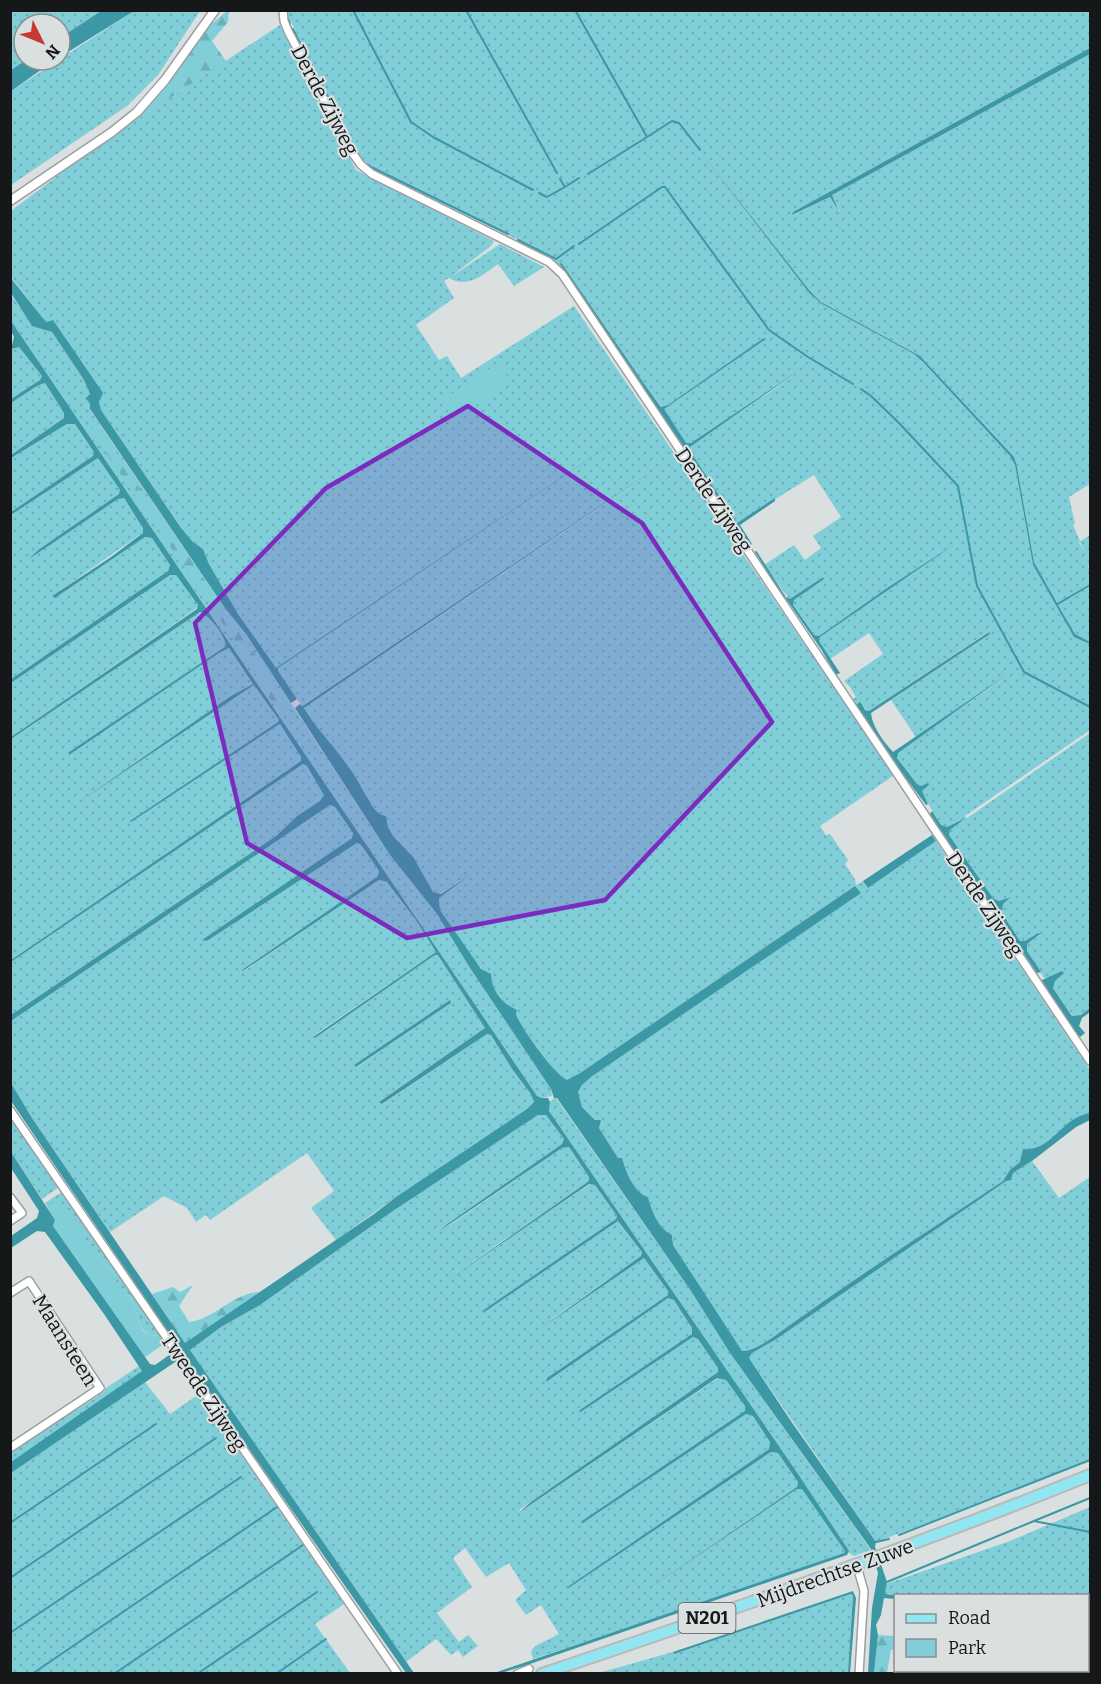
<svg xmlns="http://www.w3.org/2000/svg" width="1101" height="1684" font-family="Bitter,serif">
<defs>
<pattern id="grass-dots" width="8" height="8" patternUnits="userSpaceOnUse" patternTransform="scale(1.5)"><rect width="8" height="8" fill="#80ced8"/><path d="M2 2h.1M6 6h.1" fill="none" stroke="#6eb0b9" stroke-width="1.8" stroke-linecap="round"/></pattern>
<pattern id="forest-firs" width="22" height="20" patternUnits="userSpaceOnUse" patternTransform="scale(1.5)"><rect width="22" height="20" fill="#80ced8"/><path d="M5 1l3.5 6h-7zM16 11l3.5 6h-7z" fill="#6eb0b9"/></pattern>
</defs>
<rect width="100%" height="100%" fill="#dadfe0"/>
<!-- grass -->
<path fill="url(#grass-dots)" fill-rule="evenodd" d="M11,11H101L60,38V24H24V60H26L11,70Z
M134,11H200L158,75L127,106L11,185V91Z
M285,11H1090V48L793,212V215L830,197L839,212L840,211L832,195L1090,54V484L1069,497L1075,524L1073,525L1085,553L1079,542L1090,535V568L1088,565L1090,571V584L1057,603L1034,562L1017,467L1013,457L920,356L821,302L810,291L699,150L810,294L822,304L914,354L923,362L1010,456L1015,465L1033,565L1074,636L1090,644V730L965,816L967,818L1090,733V1008L1081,1015L1073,1016L1053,988L1055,981L1063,973L1062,972L1052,978H1044L1027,951V944L1039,935L1038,933L1025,941H1020L1002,913L1003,904L1011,897L999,901L993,898L949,835L950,830L961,822L960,820L947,827L941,825L923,795L922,791L929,785L927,783L921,786L917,784L897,758V753L1008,675L916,737L891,700L990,634L988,632L869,711L857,705L874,732L870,730L838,682L853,699L856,697L850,687L844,681L883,654L869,633L830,659L819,641L820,637L933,559L887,588L819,636L814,635L793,606V601L824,578L822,577L790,600L764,565L794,545L805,560L821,548L813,536L841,517L814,475L737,523L689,451L690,447L807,366L691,443L686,444L663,409L766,339L668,405L662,407L645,385L642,386L553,257L370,168L358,153L289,18L286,19Z
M280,25L356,170L494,241L491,246L449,278L500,244L544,267L514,286L498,264C483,275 467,289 449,278L444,281L454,298L416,325L439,360L447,356L461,378L574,306L807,648L860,720L893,776L820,826L826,835L830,834L848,860L845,864L855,879L856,885L863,881L868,888L936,841L1090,1070V1113C1075,1118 1067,1126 1055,1136C1035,1152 1018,1158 1003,1181C934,1227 864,1272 797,1320C785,1328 755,1353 742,1352L736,1344L673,1245L672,1235C658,1228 652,1212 648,1197C634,1193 626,1172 622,1159L618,1158L599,1128L601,1120H595L582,1107L578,1092L582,1085L591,1077L860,893L855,886L580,1073L567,1080C552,1072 524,1031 516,1015L517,1010L509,1007L504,1002L492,986L486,973L475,962L440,910L439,898L473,873L440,894L433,892L414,858L393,836L388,827L386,817C376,815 372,805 367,797C361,788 357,778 350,769C335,748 317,730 304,708L670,460L302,706L277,671L278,668L643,422L276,669L238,614L209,564L203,549L192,541L181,528L101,410L99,402L102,393L53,320L46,322L11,277V211L94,148Z
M10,293L32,325L52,332L84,380L90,394L87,398L90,404V410L225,608L246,634L390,855L437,914L470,968L551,1089L552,1096L542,1098L537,1096L11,321Z
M13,347H19L42,376L40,380L11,399L10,349Z
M45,383L64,413V418L11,455V403L37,386Z
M67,424H75L94,452L93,456L11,512V458Z
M98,458L120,490L119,494L38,550L32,556L118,499L124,498L143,528L144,532L52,596L55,598L145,537L152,538L170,565L168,571L11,680V515Z
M170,574L176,575L198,605L197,608L11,737V683Z
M1090,586V642L1075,634L1058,605Z
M200,612C211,617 224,634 226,646L69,752V754L219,653L229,648L253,684L231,696L76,804L254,685L279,720L278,722L130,821L278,725L280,724L301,757V761L11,960V739Z
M303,764L307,766L324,791V795L321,801L297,816L276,836L11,1015V962Z
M330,805L335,807L353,833L352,838L203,940L207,941L357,843L361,845L379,871L378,876L242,970L244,971L379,880L388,883L416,920L436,952L313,1036L315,1038L435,955H439L485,1028L380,1101L383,1104L487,1034L491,1035L512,1069L531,1094L534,1102L528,1109L396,1197L336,1240L311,1208L334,1191L307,1153L210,1220L206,1215L196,1222L187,1208L164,1196L110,1232L32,1118L11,1083V1021ZM450,1001L451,1003L357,1067L354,1065Z
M554,1098H556L691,1291L730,1353L871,1550L854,1556L849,1553L796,1471L549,1111L550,1102Z
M10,1115L59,1187L42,1199L11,1152Z
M538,1115H546L564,1139L562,1144L446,1225L444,1229L562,1148L569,1147L589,1177V1181L452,1276L590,1184L595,1185L617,1216L616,1219L485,1309L484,1312L618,1221L642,1252L641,1256L544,1325L644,1258L668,1291V1295L547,1378L546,1381L668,1298L674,1299L692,1328V1334L580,1412L693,1337L698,1339L718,1368V1372L531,1502L520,1509L519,1513L718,1378L726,1380L745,1406L746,1411L581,1523L746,1414L753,1416L770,1442L769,1449L568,1588L771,1452L778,1453L798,1482L797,1487L647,1590L797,1489H802L845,1550L844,1553L734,1592L533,1659L531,1651L535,1646L559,1634L541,1605L526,1615L515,1600L526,1590L509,1563L486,1577L465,1548L453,1558L472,1587L437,1613L459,1642L468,1635L478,1646L463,1657L458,1650L451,1655L436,1639L406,1662L190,1350L221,1327L260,1305L390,1213Z
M1032,1161L1059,1198L1090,1177V1459L1031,1484L876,1542L749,1358L752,1353L775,1340L1006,1180H1011L1013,1173Z
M63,1191L163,1336L149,1335L144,1331L140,1325L133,1302L118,1285L110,1268L93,1255L85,1245L84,1230L48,1201Z
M139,1366L142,1371L138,1376L11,1462V1453L39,1434L41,1430L74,1408L78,1409L104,1392L106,1388Z
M145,1382L170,1414L199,1394L344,1604L315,1624L350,1673L11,1674V1473Z
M1090,1507V1626H1088V1596H905L889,1595L885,1593L886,1584L1010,1541Z
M851,1594L853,1596L848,1673L595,1674L673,1652L674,1654Z
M1088,1629L1090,1630V1673L951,1674V1670H1088Z"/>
<!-- forest -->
<path fill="url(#forest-firs)" d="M227,11H229L228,22L212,41L226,61L94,148L147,106L164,89L203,31Z
M97,423L161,521L164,519L290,706L279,713L230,634L91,431Z
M193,1285L179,1306L189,1322C215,1319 233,1293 260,1292L185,1343L152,1294L173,1287L180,1292Z
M878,1635L895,1636V1650H891L887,1673L874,1674Z"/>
<!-- park -->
<path fill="#80ced8" d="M498,363L511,381L456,419L443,400Z
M48,1201L70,1212L80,1221L84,1230L85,1245L93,1255L110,1268L118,1284L133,1302L140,1325L143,1331L149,1335L163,1336L165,1341L164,1344L145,1357L53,1226L55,1220L45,1203Z"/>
<!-- water -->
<path fill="#3b98a4" d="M101,11H134L60,57V38Z
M1090,48V54L832,195L840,213L830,197L792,215L793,212Z
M26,60H55L11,91V70Z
M699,150L810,291L821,302L920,356L1014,457L1017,467L1034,562L1057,603L1090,584V586L1058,605L1075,634L1090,642V644L1074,637L1033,565L1015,465L1010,456L923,362L914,354L822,304L810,294Z
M10,277L46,322L53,320L103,393L99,402L101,410L181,528L192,541L203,549L209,564L238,614L276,668L644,422L278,668V671L297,699L291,703L246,634L225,608L90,409V404L86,398L90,394L84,380L52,332L32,326L11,293Z
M11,321L537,1096L542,1098H548L550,1102L549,1111L796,1471L849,1551L847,1555L524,1666L501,1673H494L844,1553L845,1551L802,1489H797L644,1592L797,1487L798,1482L778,1453L771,1452L567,1589L569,1586L769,1449L770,1442L753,1416L746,1414L581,1524L582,1521L745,1411V1406L726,1380L717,1378L517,1514L531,1502L718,1372V1368L698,1339L693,1337L579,1413L580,1410L692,1334V1328L674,1300L668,1298L546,1382L547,1378L668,1295V1291L644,1258L541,1328L641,1256L642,1252L618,1221L483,1313L485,1309L616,1219L617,1216L595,1185L589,1184L448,1280L589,1181V1177L569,1147L562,1148L441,1230L446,1225L562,1144L564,1139L546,1115H538L390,1213L260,1305L221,1327L190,1350L414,1673H406L184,1356L11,1473V1462L142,1371L104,1314L45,1232L37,1231L11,1248V1236L37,1218L39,1211L11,1168V1152L55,1220L53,1226L150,1364L155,1365L179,1348L11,1101V1083L32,1118L185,1343L374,1214L396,1197L527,1109L534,1102L531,1094L512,1069L491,1035L487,1034L382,1104L379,1102L485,1028L438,955H435L315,1038L313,1037L436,952L416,920L387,882L379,880L243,971L242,970L378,876L379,871L361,845L357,843L207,941L202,940L352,838L353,833L335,807L330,805L11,1021V1015L276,836L297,816L320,801L324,795L307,766L303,764L11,962V960L301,761V757L280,724L278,725L131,822L130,821L278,722L279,720L254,685L76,804L231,696L253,684L229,648L219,653L69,755V752L226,646C224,634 211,617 200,612L11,739V737L197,609L198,605L176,575H170L11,683L10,680L168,571L170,565L152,538L145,537L55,598L52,596L111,557L143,533V528L124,498L118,499L29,559L38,550L119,494L120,490L98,458L11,515V512L93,456L94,452L75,424H67L11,458V455L64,418V413L45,383L37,386L11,403V399L40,380L42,376L19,347L11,349L14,337L11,331Z
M764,338L766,339L664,409L686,443H691L807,365L690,447V451L737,523L775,498V501L740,525L752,544L750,545L642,386L645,385L661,407L668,405Z
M670,459L304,708C317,730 336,748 350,769C357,778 361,788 367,797C372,805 376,815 386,816L388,827L393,836L414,858L433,892L441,894L473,873L439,898L440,910L481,969L491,974C491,989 502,1004 517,1010L516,1015C524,1031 552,1072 567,1080L580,1073L855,886L861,893L591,1077L582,1085L578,1092L582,1107L595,1120H601L599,1128L618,1158H622C626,1172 634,1193 648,1197C652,1212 658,1228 672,1235L673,1245L742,1351C755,1353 785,1328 797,1320C864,1272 934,1227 1003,1181L1010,1170L1020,1162L1023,1149C1047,1151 1057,1129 1076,1118C1081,1115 1086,1114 1090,1113V1120L1076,1127L1032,1161L1013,1173L1011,1180L1006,1181L775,1340L752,1353L749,1358L793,1424L876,1542L875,1547L887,1582L885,1593L889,1595H905L896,1596L895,1599L884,1598L881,1615L876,1625L878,1635L874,1673H868L872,1608L878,1573L871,1549L730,1353L691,1291L557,1098H554L551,1089L470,968L437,914L390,855L295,708L300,704L302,706L304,705Z
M955,544L820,637L819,641L840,673L836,675L821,649L784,596L790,599L823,577L824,579L794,600L793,605L814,635L819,636L887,588Z
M989,632L990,634L871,713C872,727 884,742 893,752L1008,674L898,753L897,758L917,784L921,786L928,783L929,785L922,791L928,804L926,805L888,754L856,705L860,702L865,710L869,711Z
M932,811L941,825L947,827L961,820L962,821L950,830L949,835L993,898L999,901L1011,897L1003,904L1002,913L1020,941H1025L1038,933L1040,934L1027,944V951L1041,972L1037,973L970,876L930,814Z
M932,835L936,841L868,888L863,881Z
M1062,971L1064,973L1055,981L1053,988L1072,1016L1081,1015L1090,1008V1012L1082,1018L1079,1026L1085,1033L1080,1037L1073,1030L1040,981Z
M450,1000L451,1003L356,1067L354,1065Z
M853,1591L856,1598L850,1673H848L853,1596L851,1594L674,1654L673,1652Z"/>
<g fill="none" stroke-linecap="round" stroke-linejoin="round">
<!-- stream -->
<path stroke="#3b98a4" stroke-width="2" d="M353,10L411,122L433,137L533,190
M466,10L557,173
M575,10L647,137L588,174
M289,20L290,24
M293,29L358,155
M647,137L672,121L679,123L700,150
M365,164L508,234
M565,187L579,178
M539,193L547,197L565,187L560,179
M518,240L556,259L574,246
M579,244L662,187H665L769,330L808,357L853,384
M561,264L645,387
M861,389L871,396L899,423L958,486L977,586L1024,672L1090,707
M756,552L784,596
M1090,1498L1034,1521L1090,1532
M10,1523L156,1424
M899,1535L1090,1460
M876,1542L889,1539
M10,1578L216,1438
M887,1582L1034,1521
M10,1633L241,1477
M32,1674L277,1507
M114,1674L303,1545
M197,1674L317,1592
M276,1674L326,1639"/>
<defs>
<path id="minor" d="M283,10L284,21L288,31L351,151L361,165L372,174L549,262L562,274L1090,1061
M10,1110L398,1674
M10,1197L22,1213L10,1221
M10,1293L29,1281L100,1388L10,1448
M857,1566L864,1591L859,1674
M517,1674L529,1669"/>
<path id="tertiary" d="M10,201L112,132L137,112L165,80L215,10"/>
<path id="primary" d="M542,1674C727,1612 910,1548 1090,1475"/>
</defs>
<!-- minor casing -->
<use href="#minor" stroke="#9b9fa0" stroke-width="10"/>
<!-- tertiary casing -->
<use href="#tertiary" stroke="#9b9fa0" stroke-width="11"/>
<!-- primary casing -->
<use href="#primary" stroke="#b9b9ba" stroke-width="14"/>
<!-- minor -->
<use href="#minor" stroke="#fff" stroke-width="7"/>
<!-- tertiary -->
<use href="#tertiary" stroke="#fff" stroke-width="8"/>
<!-- primary -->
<use href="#primary" stroke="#91e6f1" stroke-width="10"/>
</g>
<!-- marked area -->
<path fill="#7b2cbf" fill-opacity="0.2" stroke="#7b2cbf" stroke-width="4.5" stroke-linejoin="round" d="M468,406L642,523L772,722L605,900L407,938L247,843L195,623L326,488Z"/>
<g text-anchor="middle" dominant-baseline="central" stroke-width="4.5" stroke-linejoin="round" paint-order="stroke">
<!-- shield labels -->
<rect fill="#dadfe0" stroke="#515354" stroke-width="1.5" x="678.5" y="1603" width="57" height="30" rx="4.5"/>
<g font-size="18" font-weight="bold" fill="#161718">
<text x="707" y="1618">N201</text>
</g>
<!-- street labels -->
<g font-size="20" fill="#161718" stroke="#dadfe0">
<text transform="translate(325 100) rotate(62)">Derde Zijweg</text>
<text transform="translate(714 500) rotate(56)">Derde Zijweg</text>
<text transform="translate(985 904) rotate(56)">Derde Zijweg</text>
<text transform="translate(65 1340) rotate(58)">Maansteen</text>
<text transform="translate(204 1392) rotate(56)">Tweede Zijweg</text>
<text transform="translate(835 1573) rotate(-20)">Mijdrechtse Zuwe</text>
</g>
</g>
<!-- border -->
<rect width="1101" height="1684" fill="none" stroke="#161718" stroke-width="24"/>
<!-- legend -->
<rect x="894" y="1594" width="195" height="78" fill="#dadfe0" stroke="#8c8f90" stroke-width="1.5"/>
<rect x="906" y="1614" width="30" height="9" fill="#91e6f1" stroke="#8c8f90" stroke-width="1.5"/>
<text x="948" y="1624" font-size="18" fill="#161718">Road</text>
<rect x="906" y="1639" width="30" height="18" fill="#80ced8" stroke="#8c8f90" stroke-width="1.5"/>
<text x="948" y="1654" font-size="18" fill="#161718">Park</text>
<!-- north arrow -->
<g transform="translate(42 42) rotate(133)"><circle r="28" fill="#dadfe0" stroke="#8c8f90" stroke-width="1.5"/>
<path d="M0-4.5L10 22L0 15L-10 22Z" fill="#c63832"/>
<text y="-9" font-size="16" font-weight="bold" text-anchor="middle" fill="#161718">N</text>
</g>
</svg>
